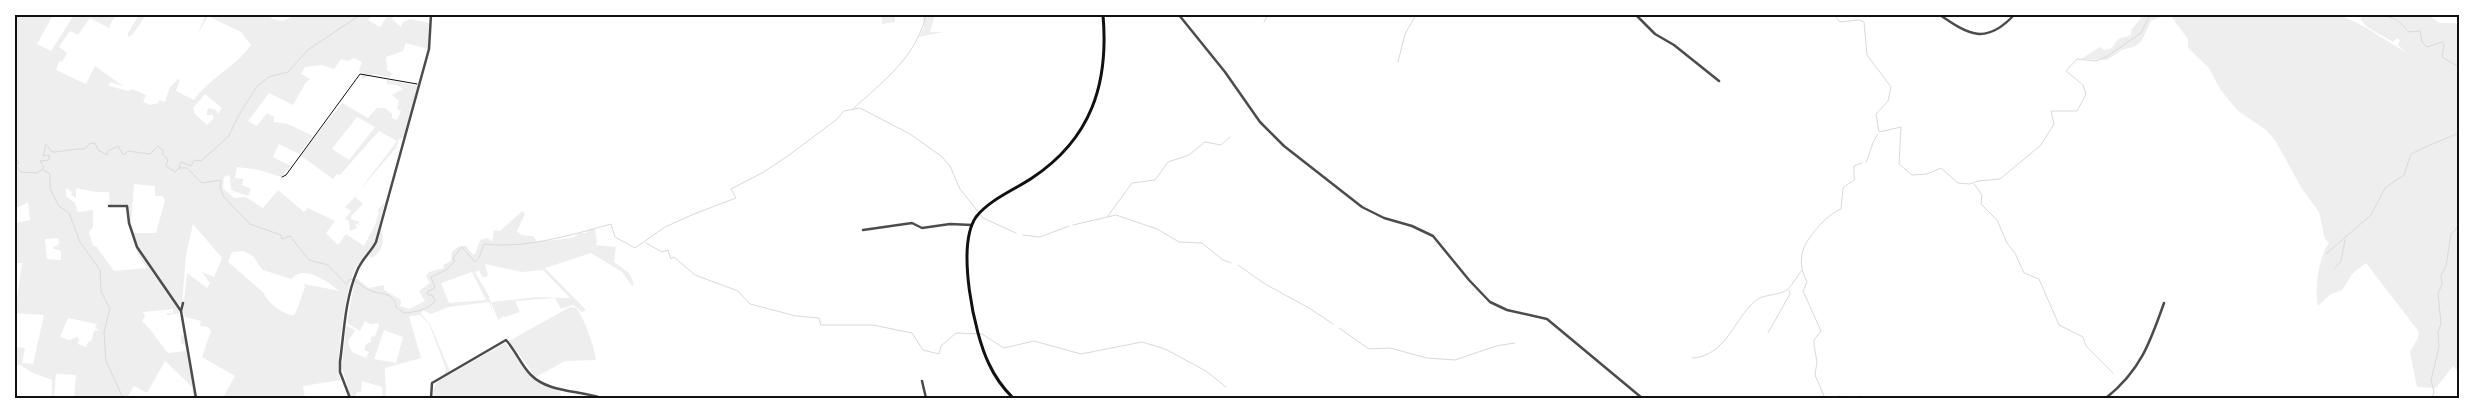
<svg xmlns="http://www.w3.org/2000/svg" width="2474" height="413" font-family="'Fira Sans Condensed',sans-serif">
<rect width="100%" height="100%" fill="#fff"/>
<!-- green -->
<path fill="#eee" fill-rule="evenodd" d="M15,15H53L37,44L51,51L74,15H116L109,26L111,29L90,18L78,35L70,31L59,47L67,53L62,62L59,61L56,70L86,84L95,66L123,86L110,82L109,86L129,91L132,89L146,95L143,102L150,105L158,103L159,100L165,102L170,87L178,79L180,80L176,91L194,100C209,78 236,67 251,45L241,32L208,16L198,34L205,15H270L272,19L283,21L295,15H373L368,20L380,27L388,15H395L392,19L401,27L403,22L410,19L429,23L428,49L406,43L403,51L386,57L387,70L392,74L389,77L374,74L361,79L362,74L359,71L362,62L354,58L348,61L341,59L334,69L322,65L305,67L301,74L310,79L306,82L293,105L269,93L248,121L257,126L267,113L274,117V122L288,124L313,136L299,154L279,144L273,157L291,166L281,177L259,170L237,167L235,178L243,179L242,185L251,189L248,196L231,190L230,175L224,177L223,188L234,198L246,197L263,208L278,190L304,212L308,208L335,221L326,233L338,245L346,234L364,246L375,225L379,212L377,211L385,202C381,214 379,227 376,239C372,252 359,259 354,271C346,290 335,358 341,380L303,386L305,398H223L235,376L202,357L211,331L208,327L200,326L201,321L185,317L183,311L187,273L207,288L210,283L202,272L214,277L222,258L193,224L186,255L182,304L178,305L142,254L133,233H156L165,200L162,196H155V186L134,184L131,226L128,206L124,204L110,205L109,192H96L76,188V198L71,195L72,192L66,188V196L75,203L78,212L93,210V227L89,232L93,246H96L114,271L147,268L137,253L135,244L181,313L167,315V313H173V309L143,312L145,317L142,321C151,329 161,345 168,353L185,351V345L181,343V336L184,335L196,398H193L192,387L165,361L147,393L134,386L128,396L131,398H74L76,375L56,374L54,398H52V380L33,373L20,365H15V347L25,348L22,363L33,364L44,315L15,313L22,263H15V223L30,220L28,202L15,209ZM205,94L222,108L218,114L216,110L209,108L207,110V115H213V119L207,125L195,114L193,108ZM58,238L59,244L52,248L61,251V260L47,259L45,239ZM243,251C259,256 254,262 263,270L291,279C293,278 294,276 296,275C309,267 330,284 340,291L304,284L305,287L296,312L294,315C285,316 266,302 264,293L228,262L232,252ZM68,318L97,324L95,328L99,330L94,331L92,340L88,342L86,347L78,344L79,339L77,337L69,340L60,337Z
M139,15H146L133,34L128,37V33Z
M882,15H895V22L882,24Z
M923,15H935L930,32H943L919,37L924,27Z
M2137,15H2165L2151,21L2142,40L2136,46L2122,50L2107,60L2081,59L2100,47L2104,50L2112,48L2118,39L2131,35V30L2141,18Z
M2170,15H2340L2365,27L2407,53L2398,45L2400,40L2397,38L2393,42L2367,27L2360,19L2364,15H2429L2439,23H2455L2459,26V372L2453,366L2436,388L2417,387L2410,352L2418,338L2419,332L2366,263L2353,273L2342,290L2331,294L2318,306C2314,290 2319,256 2329,243L2325,239L2319,212L2302,189L2275,140L2266,130L2237,110L2220,89L2209,68L2188,48V39Z
M387,80L418,86L404,138L399,139L396,148L359,191L397,141L379,131L340,175L337,174L333,179L300,155L342,103L368,118L377,108H385L392,114V118L397,120L401,111L397,109L399,101L392,95L403,89L397,85L387,84ZM357,117L375,127L349,160L332,149Z
M355,197L363,204L351,216V219L360,222L358,223L360,225L355,224L357,228L350,231L349,221L345,219L351,211L345,207Z
M522,211L525,214L517,231L521,235L533,236L536,240L535,242L573,238L579,233H587V230L595,229L597,243L595,245L616,247L614,262L629,273L634,284L632,286L622,272L591,253L545,268L586,310L582,312L573,305L561,309L555,298L515,301L520,312L505,317L504,316L498,320L491,302L537,297L570,298L543,270L522,272L485,264L488,274L486,277H482L479,270L475,272L489,296L493,313L489,302L449,307L431,314L423,310L421,314L430,324L450,371L444,375L446,369L429,324L420,315L409,316L421,358L385,368L386,398H383L382,387L362,381L361,392H357L355,397L350,395L342,367L346,326L355,330C350,341 345,338 352,352L366,358L369,352L364,350L366,344L371,342V337L375,336L379,326L378,323L370,324L365,321L360,331L347,323L355,279H358L369,288L384,285V290L401,300L400,306L409,309L425,301L419,291L430,283L426,276L429,272L444,268L443,265L451,261L452,252C456,248 460,245 466,246L472,254H475L480,240L488,238L492,242L494,230L500,231ZM472,272L486,300L449,303L441,283ZM384,330L403,337L396,363L374,359Z
M381,227C385,239 383,253 371,258L369,256L377,242Z
M570,307L576,308C584,317 595,349 596,360L565,361L536,377L509,341Z
M505,343L532,376L560,391L561,398H434L433,390L437,382Z"/>
<g fill="none" stroke-linecap="round" stroke-linejoin="round">
<!-- stream -->
<path stroke="#d9d9d9" stroke-width="1" d="M1834,15L1840,22L1859,20L1864,22L1867,55L1891,87L1888,101L1876,114L1879,132L1901,127L1899,164L1912,175L1927,174L1941,168L1958,183L1970,184L1978,181L2000,179L2041,145L2054,124L2051,111H2077L2086,94L2083,85L2066,71L2077,59L2096,61L2106,57L2141,33L2150,15
M2384,15L2397,20L2409,32L2420,31L2422,42L2427,47L2442,42L2444,44L2442,57L2459,67
M1264,22L1268,15
M1398,62L1405,34L1416,15
M853,109C883,81 916,58 926,15
M15,157L19,163L16,166L21,172L36,173L42,170L44,167L40,161L49,160V155L43,156L46,144L52,152C64,152 73,148 85,149L89,144L95,143L98,150L107,155L108,151L118,146L123,155L128,151L150,154L158,146L163,150V155L168,159L166,166L175,172L179,168H187L202,183L221,180L220,188L224,197L250,224L281,235L282,239L290,236L309,260L328,265L346,284L350,279C358,281 361,286 367,289C379,296 394,290 396,307L404,313C415,312 429,310 435,301L432,295H428L427,292L435,288L431,277L446,270L455,261L453,258L462,247L475,262L479,258L484,244C524,249 572,235 611,224L615,237L635,248L665,227L694,214L736,198L731,189L762,173L785,158L836,120L844,111L860,108L910,134L941,156L950,166L960,189L983,218L1016,233
M1866,162C1871,152 1871,143 1878,134
M179,168L181,162L191,166L194,160L201,161L228,137L239,115L257,86L269,77L288,72L308,50L360,15
M43,170L50,174V188L55,199L59,206L69,213L80,242L100,270L101,291L110,309L104,332L106,361L123,398
M1974,184L1982,195L1981,204L1997,220L2007,243L2015,253L2024,273L2039,279L2059,325L2083,337L2086,346L2113,373
M2459,194V201
M1108,216L1132,183L1155,180L1168,162L1189,155L1205,142L1221,145L1230,137
M1073,225L1116,215L1157,229L1179,242L1202,243L1223,260L1231,263
M1023,235L1040,237L1069,226
M646,243L662,252L668,250L671,259L674,257L695,275L738,291L750,304L796,316L819,318L821,325H873L912,333L923,350L939,354L941,346L956,333L982,334L1004,348L1034,341L1081,354L1142,342L1165,349L1206,371L1226,387
M2326,254L2371,215L2385,188L2404,175L2411,154C2426,146 2443,140 2459,133
M1238,265L1265,284L1309,308L1333,324
M2334,269L2341,261L2345,240
M1339,328L1369,349L1390,348L1427,358L1455,360L1496,346L1515,343
M1768,333L1790,294L1789,290
M1692,358C1725,357 1735,318 1755,301C1763,294 1776,296 1785,291C1792,287 1796,277 1802,270
M1825,398L1815,375L1817,362L1814,345V340L1821,331L1803,291L1807,282C1803,274 1800,265 1802,255C1803,241 1827,214 1841,209L1843,188C1859,175 1853,186 1854,166L1862,163
M1834,398L1839,396L1847,398
M1855,398L1860,396L1864,398
M2432,398L2434,392L2431,380L2439,347L2438,332L2441,324L2438,293L2442,285L2441,275L2446,266L2451,234L2459,226"/>
<!-- path -->
<path stroke="#111" stroke-width="1" d="M282,177L286,175L360,74L417,84"/>
<!-- minor -->
<path stroke="#4c4c4c" stroke-width="2.5" d="M1179,15L1225,72L1260,122L1284,146L1362,207L1384,218L1412,226L1433,236L1469,280L1490,302L1507,310L1547,319L1642,398
M1636,15L1655,34L1674,45L1719,81
M1940,15C1969,35 1986,45 2014,15
M2346,15H2356
M109,206H127L129,223L137,247L181,311L196,398
M863,230L912,223L922,228L950,224L972,225
M181,311L183,303
M922,381L926,398
M350,398L340,372V362C344,332 345,299 357,271C361,260 371,252 376,242L429,49L431,15
M431,398L432,383L506,340C516,351 521,365 531,375C549,393 579,390 601,398
M2106,398C2140,371 2150,343 2164,303"/>
<!-- secondary -->
<path stroke="#111" stroke-width="3" d="M1013,398C1003,388 995,377 989,364C974,334 956,246 976,217C989,200 1014,190 1032,178C1091,139 1109,84 1103,15"/>
</g>
<!-- border -->
<rect width="2474" height="413" fill="none" stroke="#ffffff" stroke-width="32"/>
<rect x="16" y="16" width="2442" height="381" fill="none" stroke="#111" stroke-width="2"/>
</svg>
